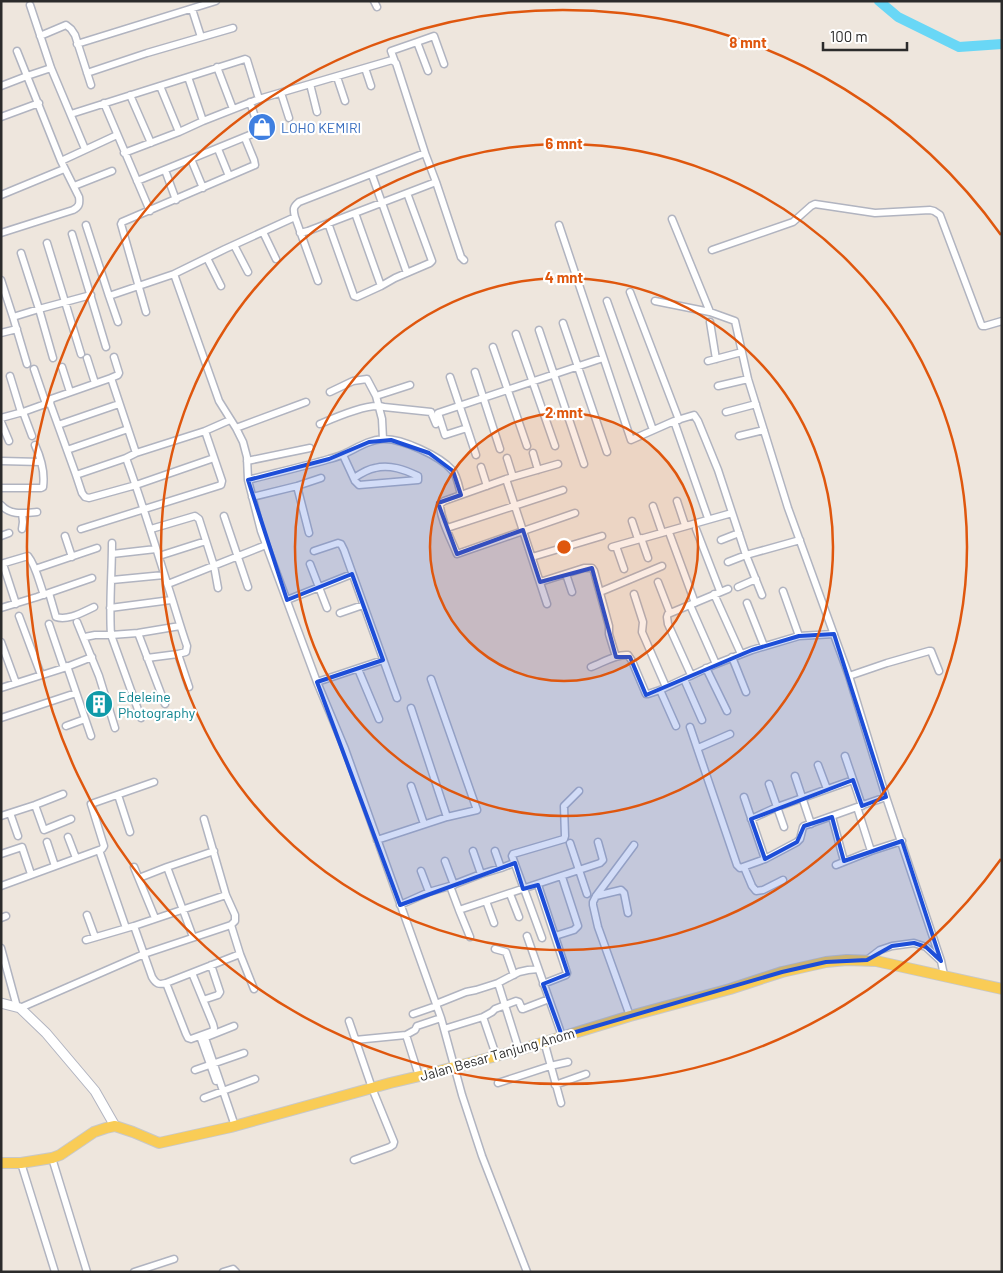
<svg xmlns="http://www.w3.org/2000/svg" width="1003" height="1273" font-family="Barlow,sans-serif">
<rect width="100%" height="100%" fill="#eee6dd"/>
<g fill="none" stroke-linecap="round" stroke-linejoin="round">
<!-- river -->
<path stroke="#69d7f6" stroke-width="10" d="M879,1L898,17L959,47L1002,44"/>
<defs>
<path id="street" d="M374,1L377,7
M30,5L51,68L85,149
M192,9L201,37
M40,36L66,25L71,29L75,35L91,85
M77,44L216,1
M395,62L391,51L417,42
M217,67L233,109
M51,68L27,76L61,161L117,135
M365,68L371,86
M428,71L417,42L434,36L444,64
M87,73L147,53L233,28
M188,77L203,121
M337,77L345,101
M310,84L317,112
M1,86L27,76L17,51
M160,86L179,132
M281,93L289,118
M130,95L151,143
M104,103L150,211
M71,114L245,59L247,60L259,99L392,60L396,63L425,153
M1,117L39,103
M218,149L229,176
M124,153L179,132L203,121L259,99
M191,159L203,188
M165,170L176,200
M372,175L407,273
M137,181L257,132L259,129L250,102
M436,182L461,257L464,260
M74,186L112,171
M1,195L64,169
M355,213L381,286L395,278L430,263L432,261L407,193
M295,217C293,209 293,207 299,202L425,153L436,182L308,231L300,233
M672,219L710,312
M328,223L354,296L357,297L381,286
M86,225L109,296
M559,225L631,440L674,421L694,415L698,421L718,470L746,555L762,595
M263,232L276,259
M1,233L73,210C79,207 80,204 79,197L61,161
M72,234L106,347
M47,243L81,354
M234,245L248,272
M712,250L793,222L811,206L815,204L875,213L930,210L934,211L940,215L981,324L982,326H985L1002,321
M21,253L39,309L53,358
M207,258L221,286
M1,280L13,317L27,364
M318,281L295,217L225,249L174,274L219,401L236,428L243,442L247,457L248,480L261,531L317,682L345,749L441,1018L462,1095L482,1156L527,1272
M630,292L679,420
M607,301L653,430
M655,301L710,312L735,321L748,379L788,508L849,676L885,794L941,961L944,975
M146,312L121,224L122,222L255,165L254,160L245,138
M13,317L39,309L91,295
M118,322L109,296L174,274
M710,322L716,359
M563,323L607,452
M539,330L584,464
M1,333L17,329
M516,334L555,446
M493,347L527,446
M114,357L119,373L118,375L111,378L136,453
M87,358L95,383
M708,361L742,352
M62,367L70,392
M34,369L46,404
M475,372L500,449
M10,376L21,412
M450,377L476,455
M111,378L51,399L50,403L76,475L82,493L85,497L89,498L136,485L214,458
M718,386L748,379
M330,392L353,381L367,379L376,396L382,419L383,439
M376,396L410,385
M23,412L48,403
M726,412L756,404
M1,418L23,412L32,436
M674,421L708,518
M1,422L9,441
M320,424C334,418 370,402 384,407L431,412L436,424
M58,425L119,404
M236,428L306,402
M467,428L445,435L438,413L603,358
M205,431L230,420
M739,436L764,430
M67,450L128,429
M533,453L538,470
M343,455L355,481L359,485L418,480V476C405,470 390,464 375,468C368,469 360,474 354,478
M507,458L513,477
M1,461L41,462
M247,461L310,448
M558,464L506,479L444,501L440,504C440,519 451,539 457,554L575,513
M481,467L487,486
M76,475L126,458
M506,479L547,604
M248,480C275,473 302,467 329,459C334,458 339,456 344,454C357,448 368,440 383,439C401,438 440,456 452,470C457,475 459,487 461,495
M297,486L309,533
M1,488H41L43,487C45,473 41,458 35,445
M252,497L297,486L321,478
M677,501L685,525
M1,505C11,516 24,513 37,512
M653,506L662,532
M22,513L23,522L22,529
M224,516L248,587
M632,521L638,539
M447,528L563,490
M81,529L221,485L222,481L205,431L136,453L126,458C141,499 154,541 167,583C174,604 180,626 187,646L186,652L178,654L147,658
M151,529L195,516L199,519L214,566L218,588
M696,529L720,591
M670,535L695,603
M1,536L9,533
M65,536L72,557
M641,538L648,558
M721,540L739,533
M112,543C112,574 109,604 111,635L138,633L180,626
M616,546L624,569
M612,547L732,513
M314,551L338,543L341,544L344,550L397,698
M112,554L156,549
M159,556L206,541
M532,557L602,536
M728,562L746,555L800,540
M1,564L28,556C36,566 39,582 44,595
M3,564L16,604
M310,564L327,608
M35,569L97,548
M566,574L572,592
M112,580L164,575
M540,582L584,568H592L594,571L609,626V634L616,657
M658,582L670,613
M168,584L266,545
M738,587L756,579
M783,591L799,636
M600,592L662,566
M49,593L56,617C68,621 83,612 94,607
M634,594L643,622L642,632L666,687
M714,594L741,654
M287,600L352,574
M747,603L764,646
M690,605L716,664
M1,608L37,597L92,578
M110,608L171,600
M340,613L363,605
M19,616L41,675
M77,622L99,676L115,728
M49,624L64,668
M138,633L165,704
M84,639L85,637L95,635H111L141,718
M1,642L16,683
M178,654L189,687
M732,657L746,692
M67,666L91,736
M591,667C602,663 616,654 628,655L632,661L646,694H648L660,690L716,664L752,650L799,636L834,634
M706,668L727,711
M358,669L379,719
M691,675L668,624L667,617L668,614L728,589
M849,676L887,663L929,651H931L939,671
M684,679L702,720
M317,682L383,660
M1,688L64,668L92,657
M660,690L676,726
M411,708L447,817
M1,718L76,693
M66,726L85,719
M690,727L737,865L740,868L765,859L797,842L800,839L803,827L804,826L857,807
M698,748L730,734
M845,756L862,806
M818,765L827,789
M795,776L811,824
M769,784L784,827
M411,786L424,824
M118,795L130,832
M744,797L765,859
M886,797L857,807L871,851L902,841
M35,805L44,830L71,819
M10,813L18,836
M1,816L35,805L63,794
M832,817L844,861
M751,819L777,807L853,780
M68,837L76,858
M377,840L447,817L477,810L431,679
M47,842L55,866
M570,843L587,894
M99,850L126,928
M473,851L481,874
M495,851L501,868
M1,854L22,847L31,874
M445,861L454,885
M836,865L871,851
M134,867L155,918
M167,867L193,937
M744,867L752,886L756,891L763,890L783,880
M421,871L429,892
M139,878L167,867L214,851
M538,885L567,973L566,975L543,984
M1,886L102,849L104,846L91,804L154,782
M450,886L481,874L501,868L514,863
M510,894L519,917
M596,896L621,890L624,893L628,913
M486,901L494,923
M400,905L429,892L450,886L459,910L600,863L603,860L598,842
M459,910L470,937
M87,915L95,937
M1,918L6,916
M134,926L152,977C156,984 159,985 166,983L240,954L231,925
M527,936L562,1036
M555,936L574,930L578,926L562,877
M542,938L512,856L513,854L564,839L565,836L564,806L579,791
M86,940L134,926L226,895
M1,948L17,1007
M495,949L506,952L514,975
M240,954L254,989
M867,960L880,950L892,946L914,943L926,947L941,961
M166,983L186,1034L188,1038L191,1039L213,1031L214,1028L213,1024L192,973
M498,983L519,1050
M203,1000L218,995L220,992L211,965
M436,1004L466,992L476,990L498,983L519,972L528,970L538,969
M20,1008L144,954L231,925L235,921V915L226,895L204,819
M413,1014L436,1006
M630,1016L598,927L593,905V902L596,896L634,845
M483,1017L496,1055
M349,1021L372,1088L394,1142L393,1145L390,1147L354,1160
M444,1029L483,1017L492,1012L495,1009L516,1001L519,1002L522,1009H523L549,999
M406,1035L419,1076
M209,1036L234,1026
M205,1038L235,1126
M201,1039L216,1081
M355,1040L406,1035L415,1030L417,1026L441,1018
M544,1041L561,1103
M195,1070L244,1053
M498,1083L550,1066L568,1062
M555,1085L586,1074
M204,1098L255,1079
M52,1158L87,1272
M21,1163L55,1272
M134,1272L174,1259
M223,1272L233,1269L236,1272"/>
<path id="secondary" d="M1,1003L20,1008L46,1033L95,1091L115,1126"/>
<path id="primary" d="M1,1163H21L52,1158L60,1155L94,1132L106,1128L115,1126L133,1132L159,1143L231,1127L390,1083L424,1075L519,1050L630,1016L730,989L782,972L826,962L847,960L876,961L1002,989"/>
</defs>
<!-- street casing -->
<use href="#street" stroke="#b1b4c0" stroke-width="9"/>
<!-- secondary casing -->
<use href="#secondary" stroke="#b1b4c0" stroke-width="11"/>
<!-- primary casing -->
<use href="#primary" stroke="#c8c8c8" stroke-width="12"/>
<!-- street -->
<use href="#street" stroke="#fff" stroke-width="6"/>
<!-- secondary -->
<use href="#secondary" stroke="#fff" stroke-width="9"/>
<!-- primary -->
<use href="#primary" stroke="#f9cc56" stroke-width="10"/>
</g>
<!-- marked area -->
<path fill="#1d4ed8" fill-opacity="0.2" stroke="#1d4ed8" stroke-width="4" stroke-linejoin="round" d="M391,440L429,453L453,471L461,495L438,503L457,554L523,530L540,582L592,568L616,657H630L646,695L752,650L799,636L834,634L886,797L862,806L853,780L751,819L765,859L797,842L804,826L832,817L844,861L902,841L941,961L926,947L914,943L892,946L867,960L826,962L782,972L562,1036L543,984L568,974L538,885L523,889L515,863L400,905L317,682L383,660L352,574L287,600L248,480L329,459L369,442Z"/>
<!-- distance rings -->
<circle cx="564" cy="547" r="134" fill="#df570e" fill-opacity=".12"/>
<g fill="none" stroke="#df570e" stroke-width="2.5">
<circle cx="564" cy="547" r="134"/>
<circle cx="564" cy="547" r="269"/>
<circle cx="564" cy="547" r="403"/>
<path d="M1001 859A537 537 0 1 1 1001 235"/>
</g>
<!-- icons -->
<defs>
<symbol id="shop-disc" viewBox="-11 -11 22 22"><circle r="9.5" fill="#3f7fe0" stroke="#fff"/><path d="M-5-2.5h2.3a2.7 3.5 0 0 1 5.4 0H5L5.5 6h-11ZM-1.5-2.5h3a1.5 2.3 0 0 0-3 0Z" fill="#fff"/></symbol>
<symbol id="building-disc" viewBox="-11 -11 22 22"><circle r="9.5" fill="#0f9aa8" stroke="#fff"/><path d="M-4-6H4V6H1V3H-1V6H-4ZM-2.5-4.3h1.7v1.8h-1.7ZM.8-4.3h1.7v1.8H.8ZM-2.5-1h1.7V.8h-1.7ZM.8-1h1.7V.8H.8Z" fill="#fff"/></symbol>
</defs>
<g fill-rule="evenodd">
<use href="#shop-disc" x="246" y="111" width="32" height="32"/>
<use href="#building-disc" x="83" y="688" width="32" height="32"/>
</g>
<g text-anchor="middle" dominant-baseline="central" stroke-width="4.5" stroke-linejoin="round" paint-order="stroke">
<!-- shop labels -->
<g font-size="14" fill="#366cbe" stroke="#fff" text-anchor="start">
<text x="281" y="127">LOHO KEMIRI</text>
</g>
<!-- culture labels -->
<g font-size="14" fill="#0d838f" stroke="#fff" text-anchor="start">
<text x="118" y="696">Edeleine<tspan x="118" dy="16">Photography</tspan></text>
</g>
<!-- street labels -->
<g font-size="14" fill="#2b2b2b" stroke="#fff">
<text transform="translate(497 1054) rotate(-16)">Jalan Besar Tanjung Anom</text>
</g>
</g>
<circle cx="564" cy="547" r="8" fill="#df570e" stroke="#fff" stroke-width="2.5"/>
<g font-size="15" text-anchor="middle" font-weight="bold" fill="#df570e" stroke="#fff" stroke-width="4.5" stroke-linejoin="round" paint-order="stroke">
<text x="748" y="48">8 mnt</text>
<text x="564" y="149">6 mnt</text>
<text x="564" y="283">4 mnt</text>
<text x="564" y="418">2 mnt</text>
</g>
<!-- border -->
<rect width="1003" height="1273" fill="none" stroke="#2b2b2b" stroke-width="5"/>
<!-- scale -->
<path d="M823 42v8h84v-8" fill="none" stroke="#2b2b2b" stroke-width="2.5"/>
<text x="830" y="42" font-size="15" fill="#2b2b2b" stroke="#ffffff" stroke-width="4" paint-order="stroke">100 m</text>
</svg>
